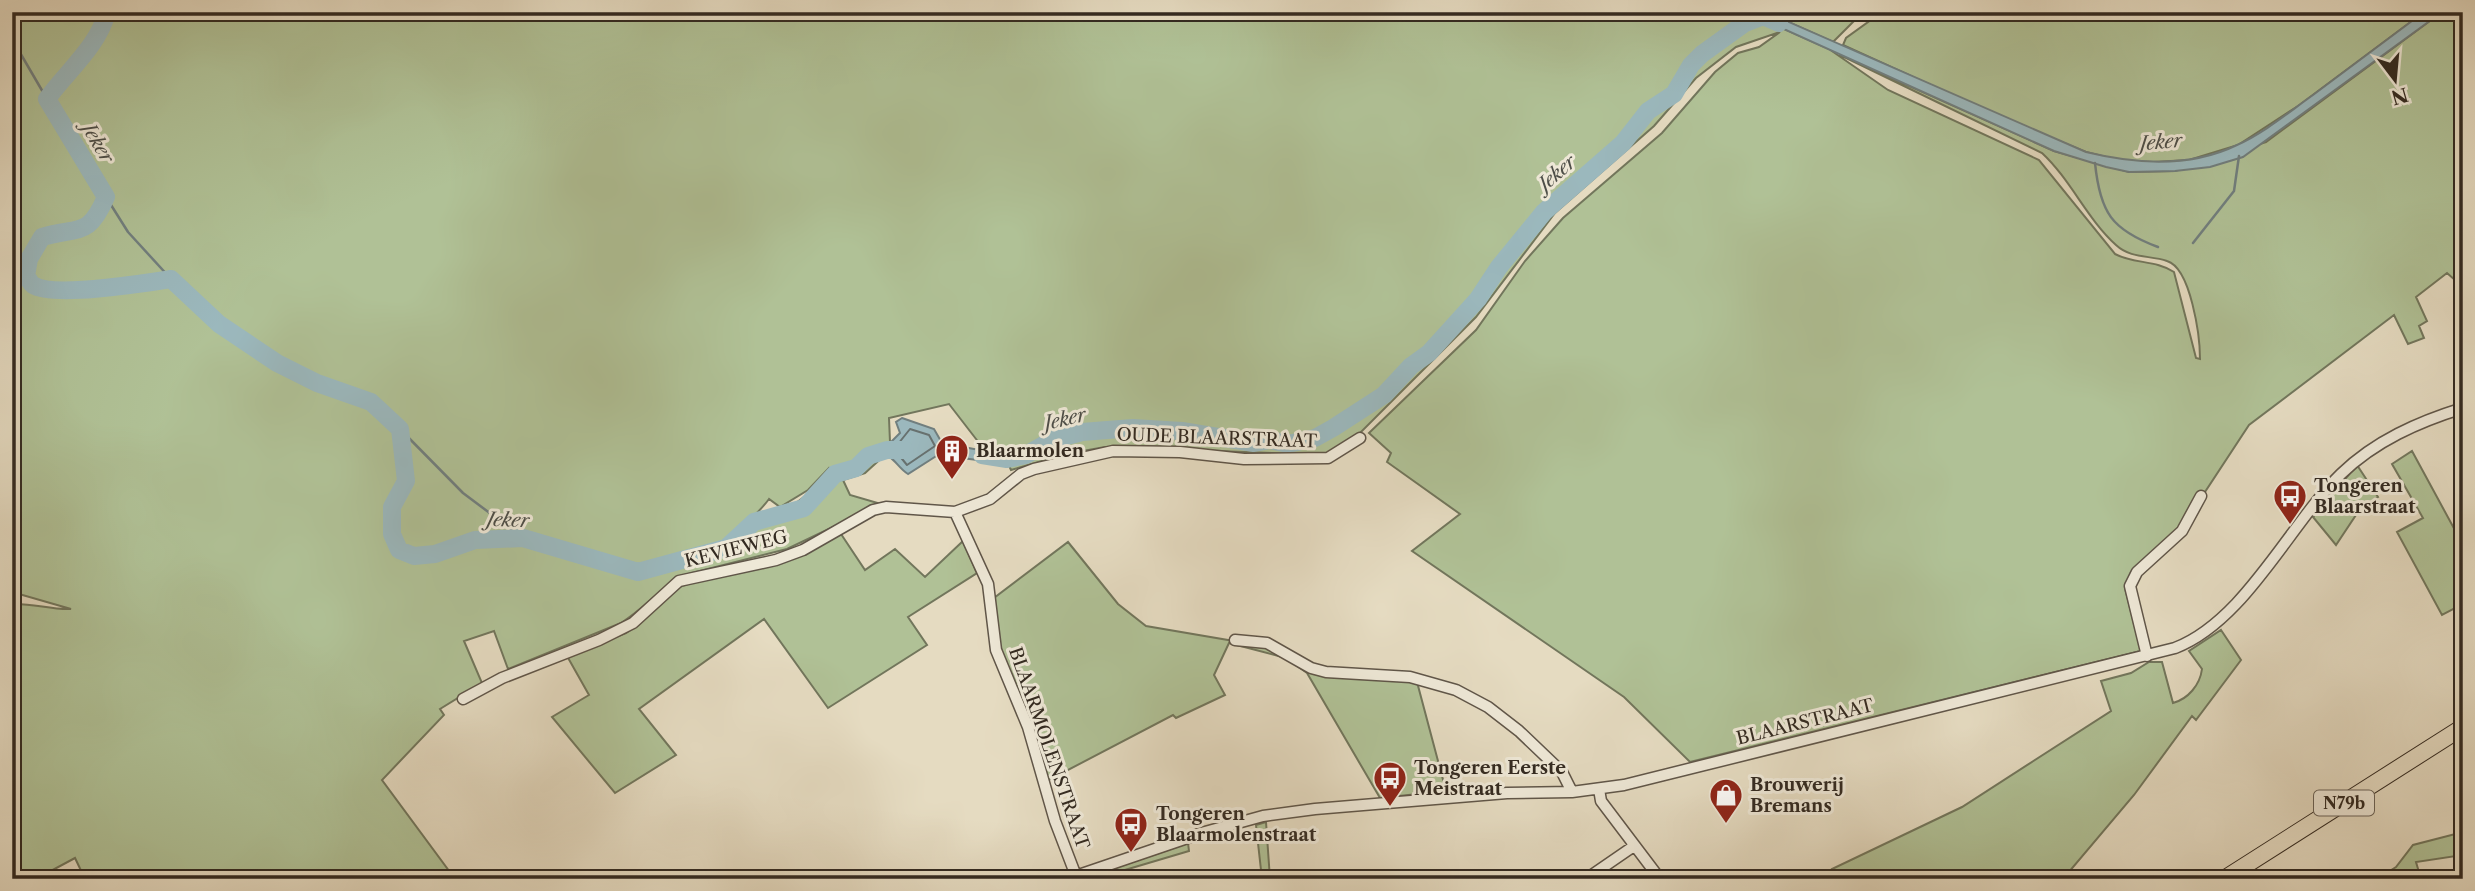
<svg xmlns="http://www.w3.org/2000/svg" width="2475" height="891" font-family="'Libre Caslon Text',serif">
<rect width="100%" height="100%" fill="#e5dbc1"/>
<filter id="stains"><feTurbulence type="fractalNoise" baseFrequency=".00286" numOctaves="4"/><feColorMatrix values="0 0 0 0 .2 0 0 0 0 .09 0 0 0 0 .02 0 0 0 .5 -.17"/></filter>
<radialGradient id="worn" r=".72"><stop offset=".6" stop-color="#630" stop-opacity="0"/><stop offset="1" stop-color="#630" stop-opacity=".3"/></radialGradient>
<!-- green -->
<path fill="#b0c196" stroke="#72765c" stroke-width="2" fill-rule="evenodd" d="M12,12H1746L1829,49L1888,90L2039,160L2115,254C2134,264 2156,260 2174,272L2196,358L2200,359C2200,337 2191,268 2167,261C2150,255 2131,259 2116,245C2087,219 2071,180 2042,153L1840,55L2054,151L2129,172L2175,171L2266,142L2442,12H2463V287L2447,273L2416,297L2427,321L2419,326L2424,338L2408,344L2394,315L2249,425L2180,530L2131,572L2125,588L2141,651L1690,762L1624,697L1412,551L1460,514L1387,462L1391,453L1369,433L1476,330L1525,261L1563,218L1662,133L1715,72L1738,53L1759,47L1780,32L1736,47L1696,78L1654,126L1555,213L1476,317L1353,440L1324,455L1105,447L1066,454L1011,470L1004,454L983,448L949,404L889,418L890,442L880,448L882,454H886L865,473L843,480L850,495L881,504L787,549L684,575C660,588 644,609 621,623L508,669L494,631L464,641L482,683L440,709L444,715L382,780L455,879H85L75,858L36,879H12V604C33,603 51,610 71,609L12,592ZM829,468L840,479L825,496L808,494L788,509L778,522L761,524L743,535L730,550L723,546C738,529 756,517 769,499L780,507L808,490Z
M1766,12H1863L1833,42Z
M1882,12H2424L2298,106L2238,145L2189,160L2153,162L2122,161L2086,152L2003,118L1843,45L1846,38Z
M2412,451L2463,545V604L2442,615L2397,532L2423,518L2392,464Z
M2357,465L2378,497L2360,509L2336,545L2313,517Z
M841,534L865,570L895,549L925,577L963,541L977,573L908,617L927,645L828,708L764,619L639,709L676,755L615,793L552,717L589,695L567,656L626,633L639,624L676,588Z
M1068,542L1118,604L1146,626L1269,647L1311,671L1417,682L1446,791L1380,798L1307,673L1286,658L1229,643L1214,675L1225,695L1176,718L1173,715L1045,782L1000,645L994,598Z
M2221,630L2241,660L2196,720L2192,716L2134,795L2063,879H1833L1836,877L1832,869L1962,807L2111,711L2101,681L2131,673L2149,662H2162L2173,703C2188,699 2200,685 2202,669L2189,651Z
M1266,822L1270,879H1262L1256,825Z
M2463,832V855L2416,862L2421,879H2377L2396,867L2413,845Z
M1188,843L1189,851L1108,875L1106,871Z"/>
<!-- water -->
<path fill="#9bb8bd" stroke="#717f7f" stroke-width="2" d="M1746,12H1766L2086,152C2135,164 2190,168 2237,145C2264,133 2289,112 2313,95C2350,67 2387,40 2424,12H2442L2243,157L2210,167L2175,171L2129,172L2106,167L2054,151Z
M902,418L934,429L942,443L941,453L908,474C898,468 893,455 882,454L880,448L886,447L900,433L896,422Z
M944,443L1004,455L1002,463L945,456Z"/>
<g fill="none" stroke-linecap="round" stroke-linejoin="round">
<!-- shore -->
<path stroke="#67716f" stroke-width="2" d="M910,429L929,435L935,446L907,465L894,449Z"/>
<!-- stream -->
<path stroke="#717f7f" stroke-width="2.5" d="M12,39L47,99
M2095,163C2100,213 2112,230 2158,247
M106,197L128,232L171,279
M2193,243L2234,191L2239,156
M400,429L463,493L523,538"/>
<!-- river -->
<path stroke="#9bb8bd" stroke-width="18" d="M107,12C98,47 67,71 47,99L106,197C88,238 80,226 42,237L29,259L26,276C29,279 30,283 33,285C53,298 145,283 171,279L219,324L277,363L317,383L371,402L400,429L406,481L392,507V534L399,550L414,556L435,554L475,540L523,538L638,572L726,548L754,522L804,508L835,474L856,468L868,456L887,450H905
M982,455L1007,459L1026,455L1052,440L1082,432L1133,428L1182,431L1254,443L1270,440L1288,444L1315,438L1333,428L1384,395L1411,366L1429,353L1478,299L1499,267L1544,212L1623,143L1648,111L1674,94L1691,65L1702,54L1745,23L1763,16L1779,23"/>
<defs>
<path id="minor" d="M955,512L988,584L996,650L1028,727L1055,821L1076,876
M1235,640L1267,643L1311,668L1326,672L1410,677L1456,690L1488,707L1519,731L1562,772L1572,792
M2147,656L2130,586L2137,572L2182,531L2201,496
M463,699L502,678L599,640L633,623L679,581L776,560L803,550L873,510L886,507L955,512L990,499L1021,474L1034,469L1113,451L1180,452L1244,459L1328,458L1360,438
M1599,789L1601,801L1660,879
M1067,879L1205,832L1263,816L1315,809L1507,793L1572,792L1624,785L2175,648C2245,621 2289,525 2341,474C2375,441 2418,422 2463,408
M1586,879L1634,846"/>
<path id="primary" d="M2224,879L2463,727"/>
</defs>
<!-- minor casing -->
<use href="#minor" stroke="#605649" stroke-width="13"/>
<!-- primary casing -->
<use href="#primary" stroke="#332a21" stroke-width="18"/>
<!-- minor -->
<use href="#minor" stroke="#eee8d7" stroke-width="10"/>
<!-- primary -->
<use href="#primary" stroke="#e5dbc1" stroke-width="16"/>
</g>
<!-- icons -->
<defs>
<symbol id="building-pin" viewBox="-11 -11 22 30"><path d="M0 17L-7.5 6A9.5 9.5 0 1 1 7.5 6Z" fill="#8f2418" stroke="#eee8d7"/><path d="M-4-6H4V6H1V3H-1V6H-4ZM-2.5-4.3h1.7v1.8h-1.7ZM.8-4.3h1.7v1.8H.8ZM-2.5-1h1.7V.8h-1.7ZM.8-1h1.7V.8H.8Z" fill="#fff"/></symbol>
<symbol id="bus-pin" viewBox="-11 -11 22 30"><path d="M0 17L-7.5 6A9.5 9.5 0 1 1 7.5 6Z" fill="#8f2418" stroke="#eee8d7"/><path d="M-5-6H5V4H4V6H2V4H-2V6H-4V4H-5ZM-3.5-4V0h7V-4ZM-3.5 1.2v1.5H-2V1.2ZM2 1.2v1.5H3.5V1.2Z" fill="#fff"/></symbol>
<symbol id="shop-pin" viewBox="-11 -11 22 30"><path d="M0 17L-7.5 6A9.5 9.5 0 1 1 7.5 6Z" fill="#8f2418" stroke="#eee8d7"/><path d="M-5-2.5h2.3a2.7 3.5 0 0 1 5.4 0H5L5.5 6h-11ZM-1.5-2.5h3a1.5 2.3 0 0 0-3 0Z" fill="#fff"/></symbol>
</defs>
<g fill-rule="evenodd">
<use href="#building-pin" x="933" y="432" width="38" height="52"/>
<use href="#bus-pin" x="2271" y="477" width="38" height="52"/>
<use href="#bus-pin" x="1371" y="759" width="38" height="52"/>
<use href="#shop-pin" x="1707" y="776" width="38" height="52"/>
<use href="#bus-pin" x="1112" y="805" width="38" height="52"/>
</g>
<g text-anchor="middle" dominant-baseline="central" stroke-width="6" stroke-linejoin="round" paint-order="stroke">
<!-- shield labels -->
<rect fill="#eee8d7" stroke="#6b6358" stroke-width="2" x="2314" y="790.5" width="60" height="25" rx="5"/>
<g font-size="16" font-weight="bold" fill="#332a21">
<text x="2344" y="803">N79b</text>
</g>
<!-- street labels -->
<g font-size="18" fill="#332a21" stroke="#eee8d7">
<text transform="translate(1217 438) rotate(2)">OUDE BLAARSTRAAT</text>
<text transform="translate(736 549) rotate(-14)">KEVIEWEG</text>
<text transform="translate(1805 722) rotate(-14)">BLAARSTRAAT</text>
<text transform="translate(1049 748) rotate(71)">BLAARMOLENSTRAAT</text>
</g>
<!-- poi labels -->
<g font-size="18" font-weight="bold" fill="#332a21" stroke="#eee8d7" text-anchor="start">
<text x="976" y="451">Blaarmolen</text>
<text x="2314" y="486">Tongeren<tspan x="2314" dy="21">Blaarstraat</tspan></text>
<text x="1414" y="768">Tongeren Eerste<tspan x="1414" dy="21">Meistraat</tspan></text>
<text x="1750" y="785">Brouwerij<tspan x="1750" dy="21">Bremans</tspan></text>
<text x="1156" y="814">Tongeren<tspan x="1156" dy="21">Blaarmolenstraat</tspan></text>
</g>
<!-- water labels -->
<g font-size="19" font-style="italic" fill="#4d4e48" stroke="#eee8d7">
<text transform="translate(2161 142) rotate(-5)">Jeker</text>
<text transform="translate(98 143) rotate(59)">Jeker</text>
<text transform="translate(1557 173) rotate(-41)">Jeker</text>
<text transform="translate(1065 419) rotate(-13)">Jeker</text>
<text transform="translate(508 520) rotate(2)">Jeker</text>
</g>
</g>
<!-- margin -->
<rect width="2475" height="891" fill="none" stroke="#e5dbc1" stroke-width="42"/>
<rect x="14" y="14" width="2447" height="863" fill="none" stroke="#332a21" stroke-width="3.5"/>
<rect x="21" y="21" width="2433" height="849" fill="none" stroke="#332a21" stroke-width="2"/>
<!-- north arrow -->
<g transform="translate(2395 80) rotate(164)" stroke="#eee8d7" stroke-width="5" paint-order="stroke">
<path d="M0-5L12 26L0 18L-12 26Z" fill="#332a21"/>
<text y="-10" font-size="19" font-weight="bold" text-anchor="middle" fill="#332a21">N</text>
</g>
<rect width="100%" height="100%" filter="url(#stains)"/>
<rect width="100%" height="100%" fill="url(#worn)"/>
</svg>
